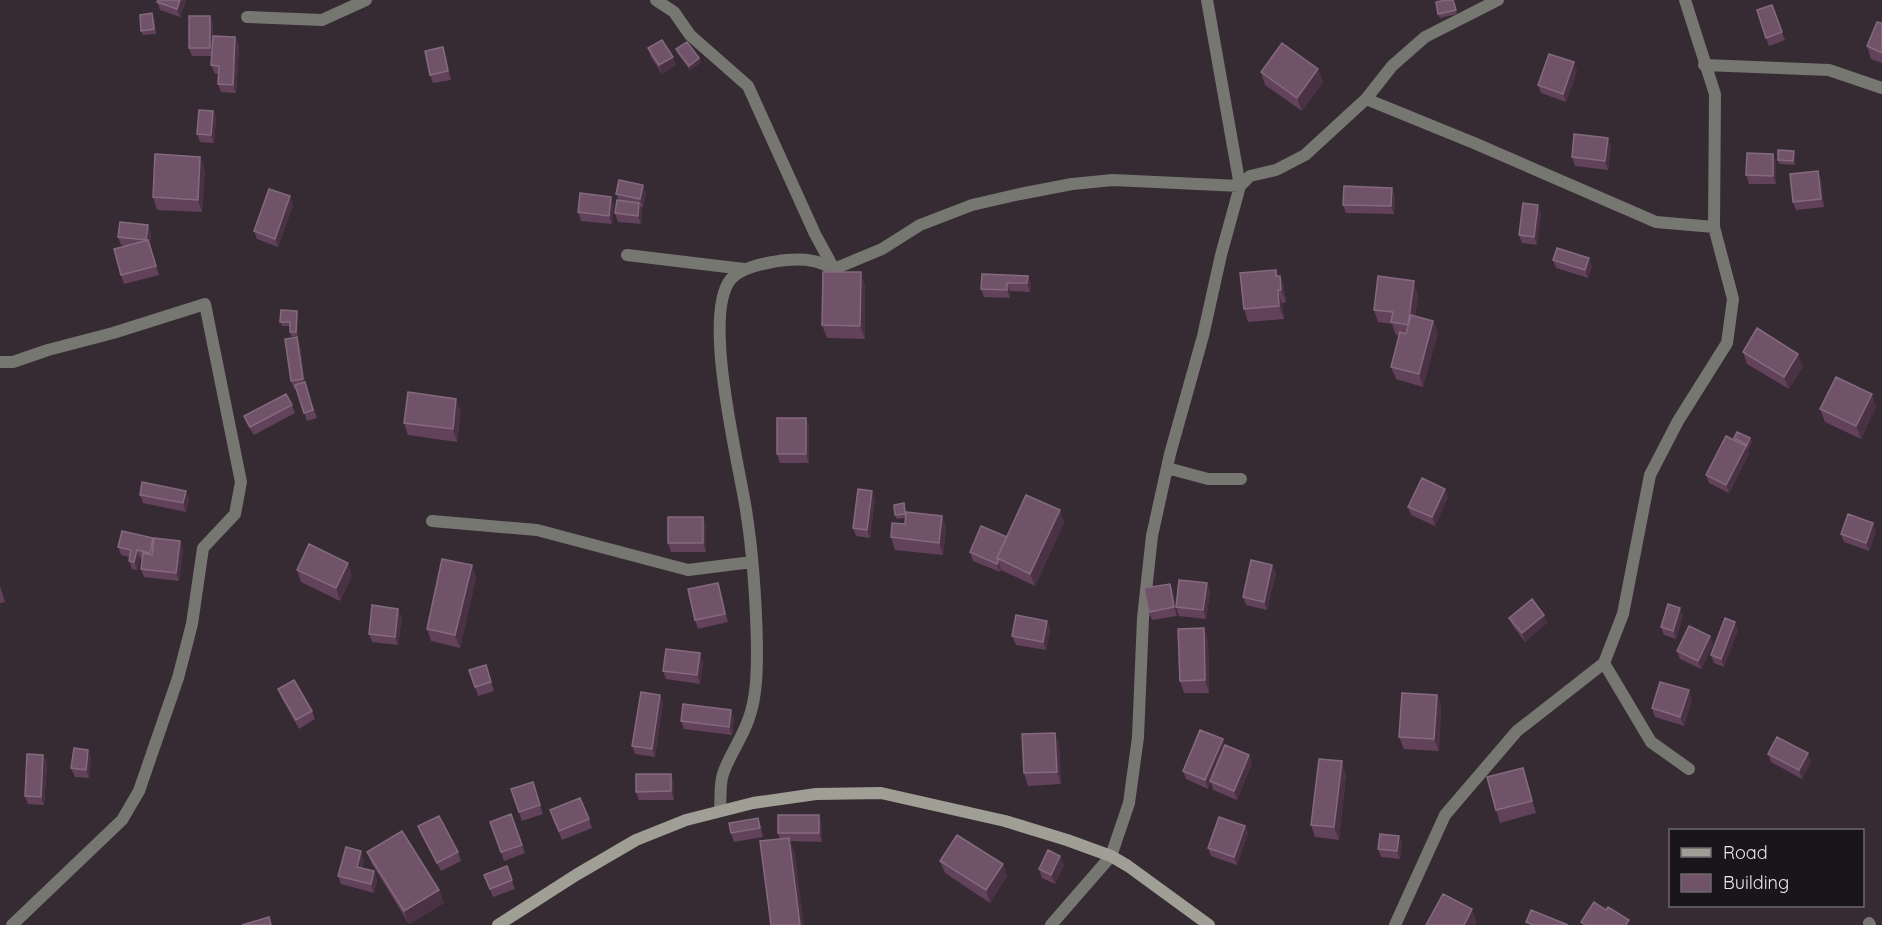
<svg xmlns="http://www.w3.org/2000/svg" width="1882" height="925" font-family="Quicksand,sans-serif">
<rect width="100%" height="100%" fill="#362b33"/>
<g fill="none" stroke-linecap="round" stroke-linejoin="round">
<!-- street -->
<path stroke="#777771" stroke-width="12" d="M656,0L674,12L690,35L748,86L815,234L834,269
M247,17L322,20L366,0
M1704,65L1829,70L1882,88
M1366,99L1474,143L1656,222L1714,227
M627,255L744,269
M0,362H13L48,350L113,333L205,304L241,482L235,514L203,548L192,624L178,678L139,791L122,820L12,925
M1167,468L1208,479H1241
M432,521L537,530L688,570L752,562
M1604,663L1651,742L1689,769
M720,811C721,799 719,782 724,771C731,753 743,736 749,718C757,695 757,670 757,646C756,601 753,554 746,510C739,464 701,314 731,279C745,263 793,257 813,261C820,262 827,266 834,269L882,249L920,225L972,205L1020,194L1072,184L1113,180L1240,186L1250,176L1276,170L1305,155L1366,99L1392,66L1425,37L1498,0
M1869,923L1870,925
M1051,925L1111,856L1129,803L1138,737L1143,618L1152,536L1170,454L1203,336L1221,255L1240,186L1207,0
M1395,925L1445,815L1517,731L1604,663L1623,614L1650,475L1678,421L1727,343L1733,299L1714,227L1715,94L1685,0"/>
<!-- secondary -->
<path stroke="#9f9f96" stroke-width="12" d="M498,925L576,875L636,840L686,820L753,803L816,794L881,793L1005,821L1067,840L1111,856L1128,866L1209,925"/>
</g>
<!-- wall -->
<path fill="#62415a" d="M158,0H186L180,17L160,10L157,2Z
M1455,3L1457,14L1440,18L1438,14Z
M1772,5L1785,40L1769,46L1757,10Z
M210,16L213,24V36L235,37L239,46L236,93L221,92L218,84L219,74H215L211,65L212,56H192L189,48Z
M154,18L156,34L143,35L141,31Z
M1882,23V63L1871,59L1867,46Z
M648,48L676,65L662,74L651,57Z
M676,49L699,58L701,62L690,70L678,54Z
M446,56L451,80L433,83L430,75Z
M1318,69L1323,82L1302,111L1265,85L1261,72Z
M1577,71L1566,102L1541,93L1538,85Z
M213,111L216,119L214,143L200,142L197,134Z
M1611,146L1608,170L1575,166L1572,157Z
M1794,151L1795,155V165L1779,164L1778,160Z
M200,157L205,170L202,212L157,210L153,197Z
M1776,162V184H1749L1746,175Z
M1821,179L1824,207L1796,210L1793,202Z
M646,193L643,207H641L642,211L641,224L618,222L615,213L619,201L616,194Z
M1395,196L1394,214L1346,213L1343,205Z
M293,205L278,247L257,239L254,231Z
M614,205L612,224L581,221L578,212Z
M1541,213L1537,245L1522,243L1519,235Z
M148,225L151,233L150,243L159,275L124,284L121,275L125,246L121,245L118,237Z
M1553,260L1592,266L1588,278L1556,268Z
M1276,270L1278,276H1280L1284,288L1286,302L1282,303L1284,319L1248,322L1244,309Z
M1028,276L1031,284L1030,292L1010,291V298L984,297L981,289Z
M865,285V339L827,338L822,325Z
M1418,294L1415,316L1433,321L1438,333L1423,387L1396,379L1391,367L1400,335H1396L1392,324L1378,322L1374,310Z
M297,311L298,315V337L291,336L290,332V326H282L280,322Z
M297,337L300,346L305,384L317,418L307,421L296,389H294L291,381Z
M1743,352L1803,366L1789,389L1747,364Z
M292,405L295,413L254,435L247,424L244,416Z
M1876,406L1861,439L1825,422L1820,409Z
M461,411L457,442L408,435L404,423Z
M809,426V463H780L777,454Z
M1734,438H1750L1752,442L1748,449H1747L1749,454L1729,493L1709,483L1706,475L1734,440Z
M186,491L189,500L186,512L143,503L140,495Z
M1448,497L1435,526L1411,515L1408,507Z
M875,500L870,538L856,536L853,528Z
M904,503L906,512L942,516L946,528L943,555L895,550L891,537L905,524V518L897,519L895,515Z
M1060,510L1064,523L1035,586L1001,570L1000,572L973,561L970,552L1007,537Z
M703,517L706,525V552H671L668,543Z
M1876,531L1869,551L1844,542L1841,534Z
M153,538L180,541L183,550L179,581L144,577L141,569L142,558H140L137,570L132,569L129,561L130,557L121,555L118,547Z
M472,565L476,578L460,648L431,641L427,629Z
M1272,565L1276,573L1267,610L1246,605L1243,597Z
M297,570L352,576L340,601L301,582Z
M1207,583L1210,592L1206,619L1179,616L1176,607Z
M0,586L5,602L0,603Z
M721,591L728,622L698,629L695,620Z
M1173,592L1177,616L1152,620L1149,612Z
M1544,615L1547,623L1525,642L1513,626L1509,618Z
M1683,616L1676,639L1664,635L1661,627Z
M402,617L398,645L372,642L369,634Z
M1047,621L1050,629L1046,650L1016,645L1012,636Z
M1738,630L1724,667L1714,663L1711,655Z
M1710,636L1713,645L1701,669L1680,659L1677,651Z
M1208,640L1209,693H1184L1180,681Z
M703,662L700,684L666,679L663,671Z
M486,665L494,691L478,696L475,687Z
M278,689L312,711L315,719L299,729L281,697Z
M660,695L663,703L655,757L635,754L632,746Z
M1437,695L1441,707L1439,751L1404,749L1399,737Z
M1692,699L1684,726L1655,717L1652,708Z
M731,710L734,719L732,735L684,729L681,721Z
M1055,733L1059,745L1061,784L1028,786L1024,773Z
M1223,739L1225,746L1249,755L1252,763L1237,800L1213,790L1211,782L1208,789L1186,779L1183,771Z
M1768,754L1811,762L1802,779L1771,762Z
M91,758L89,778L75,777L71,768Z
M47,763L44,805L28,804L25,796Z
M1346,774L1339,840L1315,837L1311,825Z
M1527,780L1536,813L1500,823L1496,810Z
M533,782L543,814L522,821L511,789Z
M674,783V800H639L636,792Z
M511,814L525,853L504,861L490,822Z
M553,819H589L592,828L562,840Z
M822,824V842L790,841L795,854L780,839L778,833Z
M418,826L458,852L461,861L441,871L421,835Z
M761,826L763,837L734,842L731,833Z
M1245,826L1248,834L1237,865L1211,856L1208,848Z
M1399,836L1402,844L1400,859L1381,857L1378,849Z
M367,852L439,890L444,903L409,924L372,864Z
M364,860L362,868L374,871L377,880L374,893L341,884L338,876Z
M940,861L1003,864L1007,876L990,903L945,873Z
M1064,865L1055,884L1042,878L1039,869Z
M507,866L515,889L493,897L484,875Z"/>
<!-- shaded-wall -->
<path fill="#4a3144" d="M180,0H186L180,17L177,9Z
M210,16L213,24V56L210,48Z
M235,37L239,46L236,93L233,85Z
M443,47L446,56L451,80L448,71Z
M673,57L676,65L662,74L659,65Z
M699,58L701,62L690,70L689,66Z
M1574,62L1577,71L1566,102L1563,94Z
M1318,69L1323,82L1302,111L1297,98Z
M213,111L216,119L214,143L211,135Z
M1608,138L1611,146L1608,170L1605,161Z
M1794,151L1795,155V165L1793,161Z
M1773,154L1776,162V184L1773,176Z
M200,157L205,170L202,212L198,200Z
M1818,171L1821,179L1824,207L1821,199Z
M643,185L646,193L643,207L640,199Z
M1392,188L1395,196L1394,214L1391,206Z
M290,196L293,205L278,247L275,239Z
M611,197L614,205L612,224L609,216Z
M639,203L642,211L641,224L638,216Z
M1538,205L1541,213L1537,245L1534,237Z
M148,225L151,233L150,243L159,275L146,240Z
M1589,258L1592,266L1588,278L1585,270Z
M861,272L865,285V339L860,326Z
M1028,276L1031,284L1030,292L1027,283Z
M1280,276L1284,288L1286,302L1281,290Z
M1414,281L1418,294L1412,337L1408,325Z
M1007,283L1010,291V298L1007,290Z
M1278,290L1282,303L1284,319L1279,306Z
M297,311L298,315V337L296,332Z
M1433,321L1438,333L1423,387L1419,374Z
M297,337L300,346L305,384L317,418L303,379Z
M1798,354L1803,366L1789,389L1784,377Z
M1872,394L1876,406L1861,439L1856,426Z
M456,399L461,411L457,442L453,429Z
M806,418L809,426V463L806,454Z
M1750,438L1752,442L1748,449L1747,445Z
M1746,446L1749,454L1729,493L1726,485Z
M1445,489L1448,497L1435,526L1432,517Z
M186,491L189,500L186,512L183,503Z
M872,491L875,500L870,538L867,530Z
M1060,510L1064,523L1035,586L1030,574Z
M942,516L946,528L943,555L939,543Z
M703,517L706,525V552L703,543Z
M1873,523L1876,531L1869,551L1866,543Z
M180,541L183,550L179,581L176,573Z
M137,550L140,558L137,570L134,562Z
M998,561L1001,570L1000,572L997,564Z
M348,563L352,576L340,601L336,588Z
M472,565L476,578L460,648L455,635Z
M1272,565L1276,573L1267,610L1264,602Z
M718,583L721,591L728,622L725,614Z
M1207,583L1210,592L1206,619L1203,610Z
M1170,584L1173,592L1177,616L1174,607Z
M1680,608L1683,616L1676,639L1673,631Z
M398,609L402,617L398,645L395,637Z
M1544,615L1547,623L1525,642L1522,633Z
M1047,621L1050,629L1046,650L1043,642Z
M1735,622L1738,630L1724,667L1721,659Z
M1204,628L1208,640L1209,693L1205,680Z
M1710,636L1713,645L1701,669L1698,661Z
M700,653L703,662L700,684L697,675Z
M1689,690L1692,699L1684,726L1680,717Z
M660,695L663,703L655,757L652,749Z
M1437,695L1441,707L1439,751L1434,739Z
M731,710L734,719L732,735L729,727Z
M1055,733L1059,745L1061,784L1057,772Z
M1223,739L1226,748L1208,789L1205,780Z
M88,750L91,758L89,778L86,770Z
M1808,753L1811,762L1802,779L1799,770Z
M43,755L47,763L44,805L41,797Z
M1249,755L1252,763L1237,800L1234,791Z
M1342,761L1346,774L1339,840L1334,827Z
M1523,768L1527,780L1536,813L1532,801Z
M671,774L674,783V800L671,791Z
M819,815L822,824V842L819,833Z
M758,818L761,826L763,837L760,828Z
M1245,826L1248,834L1237,865L1234,857Z
M1399,836L1402,844L1400,859L1397,851Z
M789,838L795,854L804,925H800Z
M361,851L364,860L360,875L357,867Z
M1060,856L1064,865L1055,884L1051,875Z
M1003,864L1007,876L990,903L986,890Z
M374,871L377,880L374,893L371,884Z
M439,890L444,903L409,924L404,911Z
M1472,909L1477,922L1475,925H1464Z"/>
<!-- building -->
<path fill="#715369" stroke="#846a7e" stroke-width="1.5" d="M158,0H180L177,9L157,2Z
M1446,0H1453L1456,10L1438,14L1436,2Z
M1772,5L1782,32L1766,38L1757,10Z
M152,13L154,29L141,31L140,15Z
M189,16H210V48H189Z
M1877,22L1882,23V53L1867,46Z
M213,36L235,37L233,85L218,84L219,66L211,65Z
M662,40L673,57L659,65L648,48Z
M687,42L699,58L689,66L676,49Z
M1282,43L1318,69L1297,98L1261,72Z
M443,47L448,71L430,75L425,51Z
M1549,54L1574,62L1563,94L1538,85Z
M199,110L213,111L211,135L197,134Z
M1574,134L1608,138L1605,161L1572,157Z
M1778,150L1794,151L1793,161L1778,160Z
M1747,153L1773,154V176L1746,175Z
M155,154L200,157L198,200L153,197Z
M1818,171L1821,199L1793,202L1790,174Z
M619,180L643,185L640,199L616,194Z
M1344,186L1392,188L1391,206L1343,205Z
M269,189L290,196L275,239L254,231Z
M580,193L611,197L609,216L578,212Z
M617,200L639,203L638,216L615,213Z
M1523,203L1538,205L1534,237L1519,235Z
M120,222L148,225L146,240L118,237Z
M148,240L156,266L121,275L114,249Z
M1557,248L1589,258L1585,270L1553,260Z
M1276,270V276H1280L1281,290H1278L1279,306L1244,309L1240,273Z
M823,272H861L860,326L822,325Z
M982,274L1028,276L1027,283H1007V290L981,289Z
M1378,276L1414,281L1408,325L1391,322L1393,312L1374,310Z
M281,310L297,311L296,332H290V322H280Z
M1411,315L1433,321L1419,374L1391,367L1400,332L1406,334Z
M1757,328L1798,354L1784,377L1743,352Z
M297,337L303,379L291,381L285,339Z
M1836,377L1872,394L1856,426L1820,409Z
M305,382L313,410L304,413L295,385Z
M408,392L456,399L453,429L404,423Z
M286,394L292,405L250,427L244,416Z
M777,418H806V454H777Z
M1737,432L1750,438L1747,445L1734,438Z
M1726,436L1746,446L1726,485L1706,475Z
M1422,478L1445,489L1432,517L1408,507Z
M142,482L186,491L183,503L140,495Z
M858,489L872,491L867,530L853,528Z
M1026,495L1060,510L1030,574L997,558Z
M904,503L905,514L895,515L894,505Z
M906,512L942,516L939,543L891,537L892,523L905,524Z
M1848,514L1873,523L1866,543L1841,534Z
M668,517H703V543H668Z
M981,526L1007,537L997,558L998,561L997,564L970,552Z
M122,531L153,538L150,553L137,550L134,562L129,561L131,550L118,547Z
M154,538L180,541L176,573L141,569L143,553L152,555Z
M309,544L348,563L336,588L297,570Z
M442,559L472,565L455,635L427,629Z
M1251,560L1272,565L1264,602L1243,597Z
M1179,580L1207,583L1203,610L1176,607Z
M718,583L725,614L695,620L688,589Z
M1170,584L1174,607L1149,612L1144,588Z
M1532,599L1544,615L1522,633L1509,618Z
M1668,604L1680,608L1673,631L1661,627Z
M372,605L398,609L395,637L369,634Z
M1016,615L1047,621L1043,642L1012,636Z
M1725,618L1735,622L1721,659L1711,655Z
M1689,626L1710,636L1698,661L1677,651Z
M1204,628L1205,680L1180,681L1178,629Z
M666,649L700,653L697,675L663,671Z
M486,665L491,682L475,687L469,670Z
M294,680L312,711L296,720L278,689Z
M1660,682L1689,690L1680,717L1652,708Z
M641,692L660,695L652,749L632,746Z
M1402,693L1437,695L1434,739L1399,737Z
M683,704L731,710L729,727L681,721Z
M1200,730L1223,739L1205,780L1183,771Z
M1055,733L1057,772L1024,773L1022,734Z
M1777,737L1808,753L1799,770L1768,754Z
M1225,745L1249,755L1234,791L1210,781Z
M74,748L88,750L86,770L71,768Z
M27,754L43,755L41,797L25,796Z
M1319,759L1342,761L1334,827L1311,825Z
M1523,768L1532,801L1496,810L1487,777Z
M636,774H671V791L636,792Z
M533,782L540,805L519,812L511,789Z
M580,798L589,819L559,831L550,810Z
M511,814L522,845L501,852L490,822Z
M778,815H819V833H778Z
M439,816L458,852L437,863L418,826Z
M1219,817L1245,826L1234,857L1208,848Z
M758,818L760,828L731,833L729,823Z
M402,831L439,890L404,911L367,852Z
M1380,834L1399,836L1397,851L1378,849Z
M957,835L1003,864L986,890L940,861Z
M789,838L800,925H771L760,841Z
M346,847L361,851L357,867L374,871L371,884L338,876Z
M1048,850L1060,856L1051,875L1039,869Z
M507,866L512,880L490,889L484,875Z
M1443,894L1472,909L1464,925H1426Z
M1594,902L1606,910L1608,907L1629,920L1626,925H1585L1581,922Z
M1531,910L1568,925H1533L1526,922Z
M269,917L271,925H242Z"/>
<!-- legend -->
<rect x="1669" y="829" width="195" height="78" fill="#1a1519" stroke="#6e686d" stroke-width="1.5"/>
<rect x="1681" y="848" width="30" height="9" fill="#9f9f96" stroke="#6e686d" stroke-width="1.5"/>
<text x="1723" y="859" font-size="18" fill="#ece5ea">Road</text>
<rect x="1681" y="874" width="30" height="18" fill="#715369" stroke="#6e686d" stroke-width="1.5"/>
<text x="1723" y="889" font-size="18" fill="#ece5ea">Building</text>
</svg>
